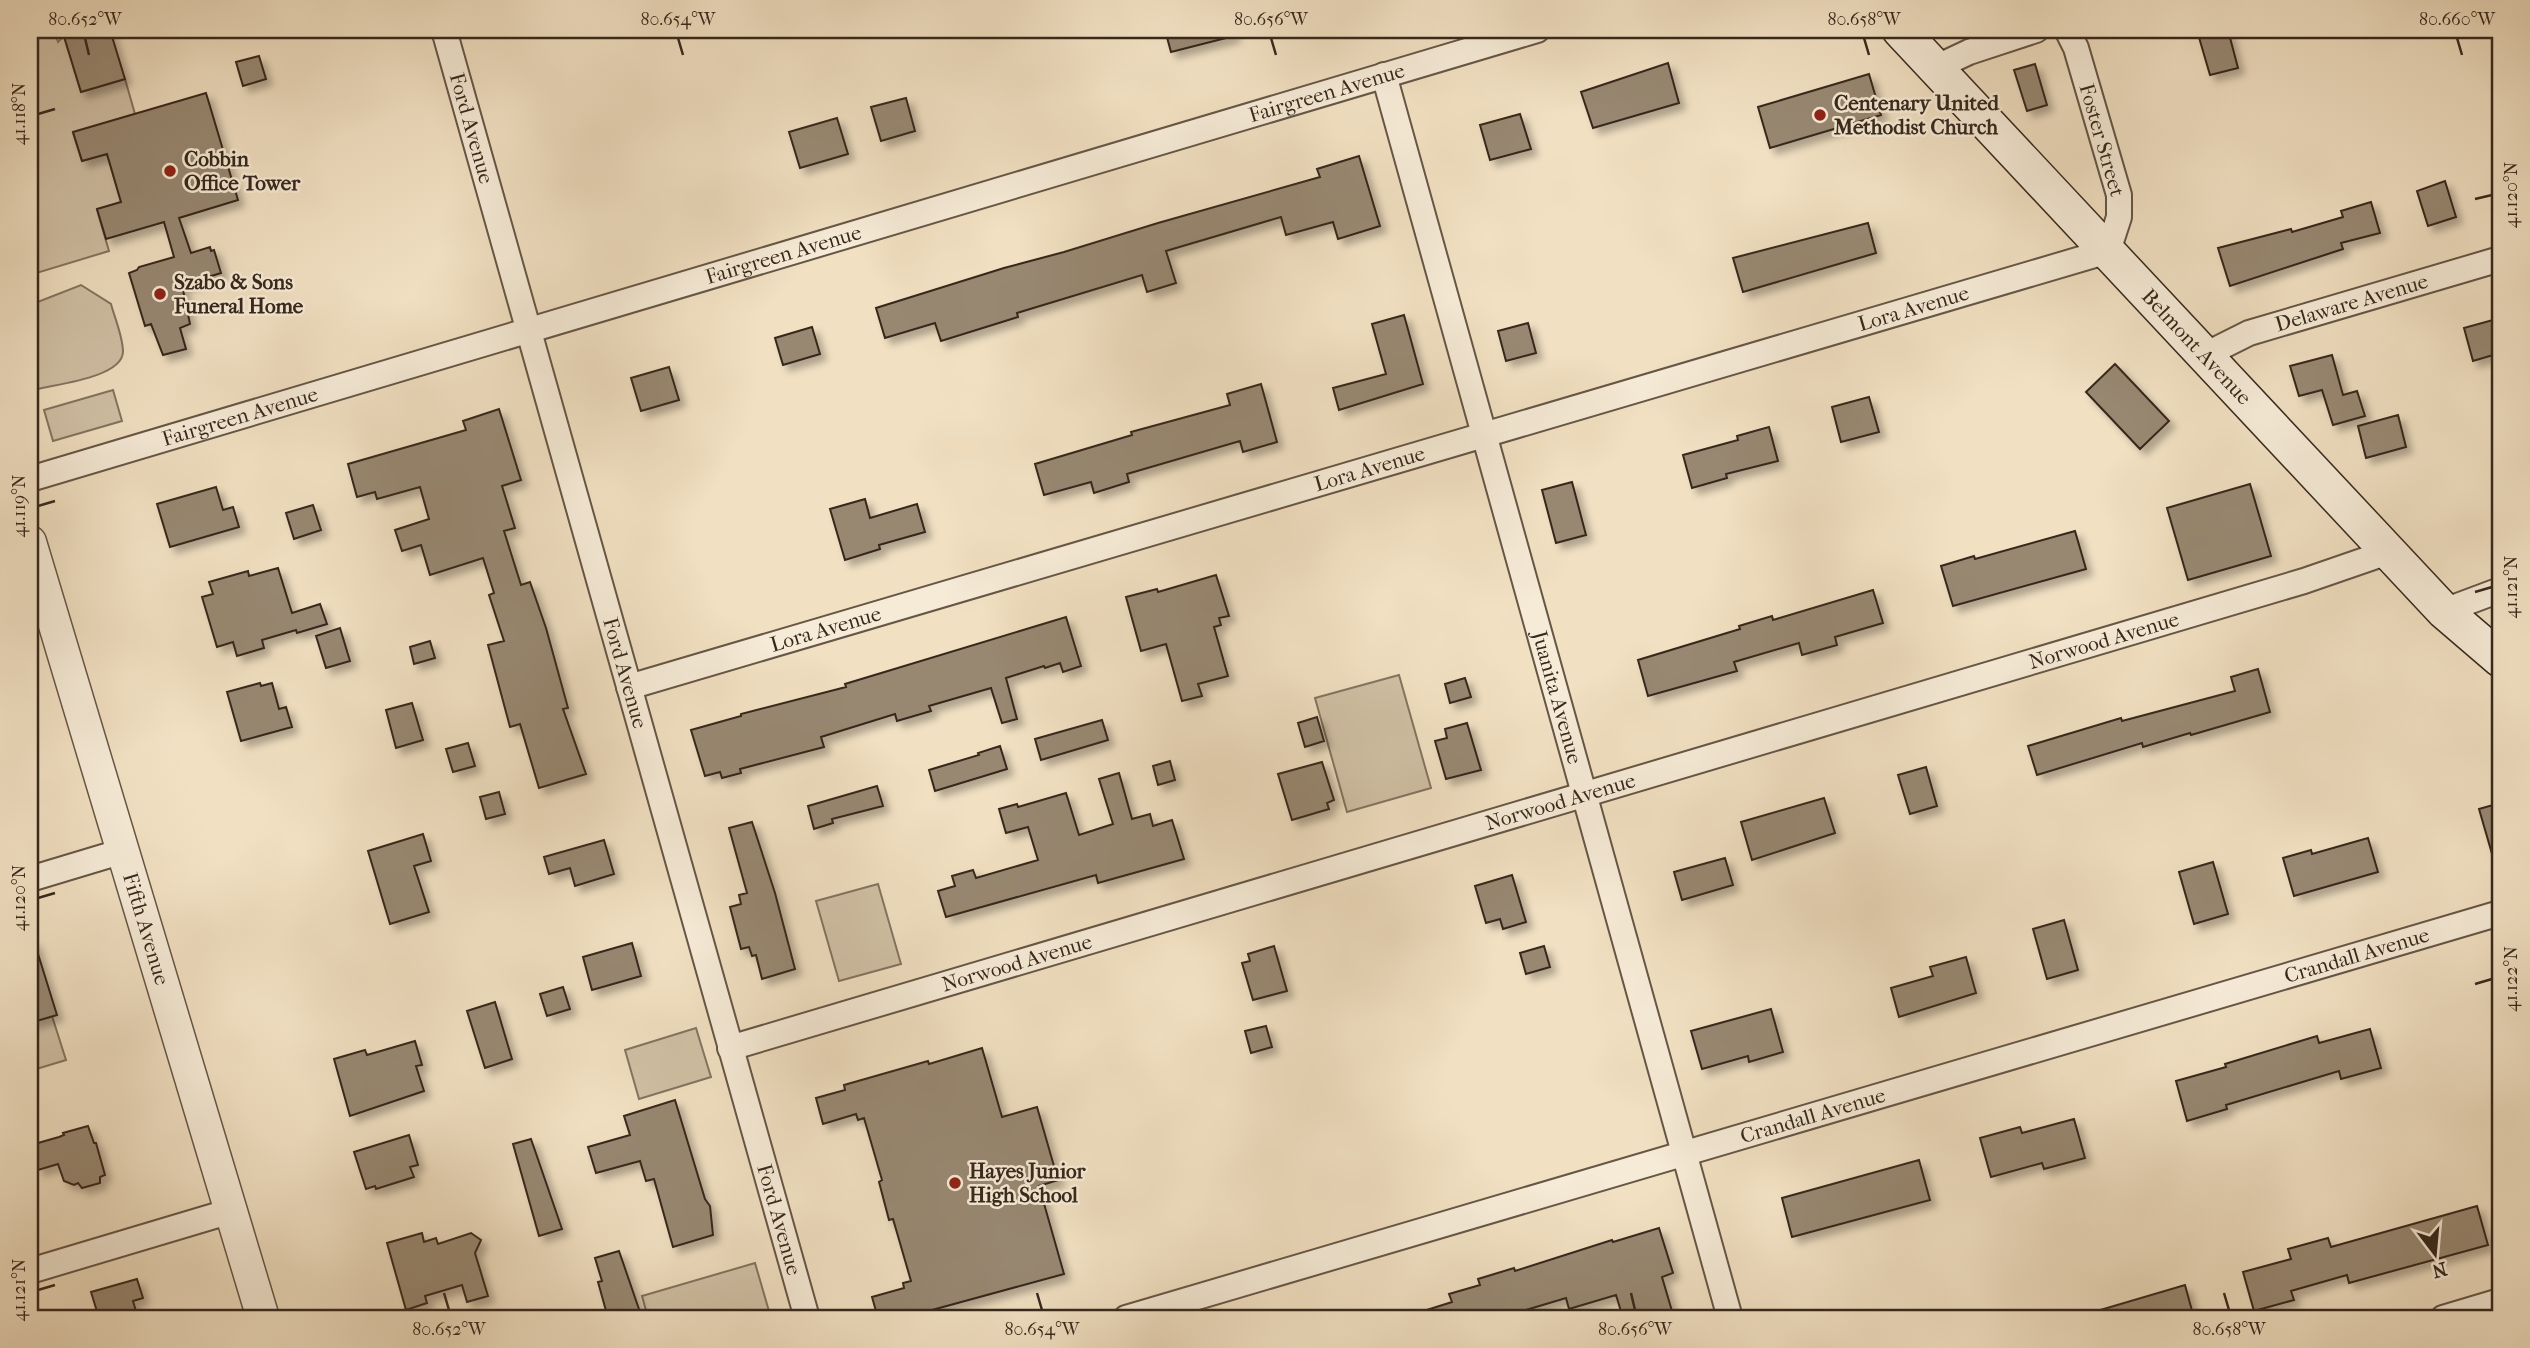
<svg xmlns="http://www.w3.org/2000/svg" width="2530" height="1348" font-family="'IM FELL French Canon',serif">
<defs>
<filter id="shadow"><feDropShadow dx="6" dy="6" stdDeviation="3.5" flood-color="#0004"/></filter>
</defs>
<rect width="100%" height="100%" fill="#f1e0c2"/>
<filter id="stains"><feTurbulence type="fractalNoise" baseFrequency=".00286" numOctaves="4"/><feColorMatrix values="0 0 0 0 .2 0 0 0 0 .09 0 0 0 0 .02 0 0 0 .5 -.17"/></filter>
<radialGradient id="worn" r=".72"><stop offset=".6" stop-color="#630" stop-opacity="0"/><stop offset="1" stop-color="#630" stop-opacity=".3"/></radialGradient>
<!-- green -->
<path fill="#d1c1a6" stroke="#847461" stroke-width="2" d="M30,30H54L58,42L64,36L81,92L125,79L135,114L73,133L82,161L107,154L121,202L97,210L109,251L30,275Z
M81,285L111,304C115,319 123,337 123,352C122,377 58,384 38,389L30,361V305Z
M113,390L122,421L53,441L44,410Z
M1399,675L1431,788L1347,812L1315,698Z
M878,884L901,964L839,981L816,901Z
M52,1016L66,1060L30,1071V1023Z
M696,1028L711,1077L639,1099L625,1050Z
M755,1263L771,1318H648L642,1296Z"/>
<!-- building -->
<path fill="#988872" stroke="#37281c" stroke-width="2" filter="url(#shadow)" d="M62,30H110L125,79L81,92Z
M1165,30H1233L1234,36L1171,52Z
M2214,30H2228L2238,68L2210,75L2198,34Z
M259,56L266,79L243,86L236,62Z
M1668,63L1679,103L1593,128L1581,92Z
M2035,64L2047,105L2027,111L2014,70Z
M1869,74L1881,115L1770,148L1758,107Z
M206,93L238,200L179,218L191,253L210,247L211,251L214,250L221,273L182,285L190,324L180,328L186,349L163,355L151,324L145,326L129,273L137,270L139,267L174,257L164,222L106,239L97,209L121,202L107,154L82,161L73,132Z
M906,98L915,131L881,141L871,107Z
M1520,114L1531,149L1490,160L1480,125Z
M837,118L848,154L800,168L789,132Z
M1359,156L1380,226L1338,239L1333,222L1286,235L1281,217L1166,251L1176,283L1147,292L1142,275L1017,313L1018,317L941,341L935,323L885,338L876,308L1004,268L1064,252L1158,223L1320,177L1317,169Z
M2445,181L2456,217L2428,226L2417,191Z
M2371,202L2380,233L2341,243L2343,249L2230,286L2218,248L2291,229L2292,232L2343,217L2341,211Z
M1868,223L1876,253L1743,292L1733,258Z
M1404,315L1423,384L1339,410L1333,388L1386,374L1372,324Z
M2500,318V353L2473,361L2464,328Z
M1528,323L1536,353L1506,361L1498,331Z
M812,327L820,354L783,365L775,338Z
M2332,355L2343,395L2357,391L2365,416L2333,425L2322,390L2299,396L2290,366Z
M2115,364L2169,421L2140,449L2086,392Z
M669,367L679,400L641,411L631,378Z
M1261,384L1277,442L1243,452L1240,441L1127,474L1129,482L1094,493L1091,482L1044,495L1035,464L1132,435L1131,432L1230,405L1227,394Z
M1869,397L1879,432L1841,442L1832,407Z
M499,409L521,480L502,486L515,528L504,531L521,585L530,582L546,628L568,708L563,709L586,774L539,788L520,724L510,727L488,645L504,641L489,595L494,593L483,558L430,575L421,545L402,551L395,530L429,519L420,487L377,499L375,492L357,497L348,464L466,430L463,421Z
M2398,415L2406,447L2366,458L2358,426Z
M1769,427L1778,461L1726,474L1727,478L1692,488L1683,455L1738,440L1737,436Z
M1572,482L1586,535L1556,543L1542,490Z
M2250,484L2271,556L2188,580L2167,508Z
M216,487L223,510L233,507L239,527L170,547L157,504Z
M865,499L870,518L917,504L925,532L879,545L880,549L845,560L830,509Z
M313,505L321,530L294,539L286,513Z
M2075,531L2086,569L1953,606L1941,566L1974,556L1975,559Z
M278,568L292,613L320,604L327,624L297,633L296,630L262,640L264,648L237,656L233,642L217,647L202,597L213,594L209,582L248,571L249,576Z
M1216,575L1229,616L1219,618L1221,625L1214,627L1228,676L1198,684L1202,696L1182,701L1166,644L1141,651L1126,597L1157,589L1158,592Z
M1873,590L1883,623L1835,637L1837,645L1802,655L1799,643L1734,662L1737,671L1648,696L1638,660L1740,629L1739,626L1772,616L1773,620Z
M1066,617L1081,666L1063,672L1060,663L1045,668L1044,666L1006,678L1017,719L1002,723L991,688L929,706L931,711L897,721L895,714L821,737L824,747L740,769L741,773L722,778L720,772L705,776L691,730L741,716V714L846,687L845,684Z
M340,628L350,661L326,668L316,636Z
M430,641L435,658L414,664L410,647Z
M2258,669L2270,712L2191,735L2190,733L2143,747L2142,743L2037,775L2028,746L2121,718L2122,721L2235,691L2231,677Z
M1465,678L1471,697L1450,703L1445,684Z
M260,683L261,686L272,683L279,709L286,707L292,727L241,741L227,692Z
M412,703L423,740L396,748L386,710Z
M1317,717L1324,741L1305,747L1298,723Z
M1102,720L1108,740L1041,760L1035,739Z
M1467,723L1481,770L1446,779L1435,741L1447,738L1445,729Z
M468,743L475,766L453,772L446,749Z
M1000,746L1007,769L935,791L929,770L979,755L978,753Z
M1170,761L1175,780L1158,785L1153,766Z
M1322,762L1334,800L1327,803L1329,809L1292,820L1278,774Z
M1926,767L1937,806L1910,814L1898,775Z
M1119,773L1132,819L1150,814L1153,826L1172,820L1184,859L1098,883L1096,875L946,917L938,891L955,886L952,876L973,870L976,878L1038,860L1028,827L1006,833L999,809L1017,804L1018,807L1066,793L1079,835L1113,824L1099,779Z
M877,786L883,806L832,819L833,823L814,829L808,806Z
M499,792L505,814L486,819L480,797Z
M1824,798L1835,833L1752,860L1741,822Z
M2500,803V863L2495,864L2479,809Z
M752,822L775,893L795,969L762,979L756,955L752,956L749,947L741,949L730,907L741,904L739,895L747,893L729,828Z
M423,834L431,861L414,866L429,912L390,924L368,851Z
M2368,838L2378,872L2294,896L2283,858L2311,850L2312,854Z
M604,840L614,874L575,886L570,868L549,874L544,857Z
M1725,858L1733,885L1682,900L1674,872Z
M2213,862L2228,914L2194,924L2179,872Z
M1512,875L1526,922L1503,929L1500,919L1486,923L1475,886Z
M2064,920L2078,970L2047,979L2033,929Z
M30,941H34L57,1015L30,1023Z
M632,943L641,976L592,990L583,957Z
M1274,946L1287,991L1253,1000L1242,963L1250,961L1248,954Z
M1544,946L1550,967L1526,974L1520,953Z
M1966,957L1976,993L1899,1017L1891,988L1933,976L1930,967Z
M563,987L570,1009L547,1016L540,994Z
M495,1002L512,1059L485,1068L467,1011Z
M1771,1009L1783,1052L1749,1062L1748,1056L1702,1069L1691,1031Z
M1266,1026L1272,1047L1251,1053L1245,1031Z
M2370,1029L2381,1068L2341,1079L2339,1071L2226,1105L2227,1109L2187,1121L2176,1081L2226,1067L2225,1064L2317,1036L2319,1043Z
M415,1041L422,1065L416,1066L424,1091L350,1116L334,1059L365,1050L367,1055Z
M982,1048L1002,1117L1037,1107L1058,1180L1039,1186L1064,1274L910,1316L908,1311L878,1318L872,1297L904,1288L903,1283L911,1281L893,1219L889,1220L879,1182L882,1180L864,1118L858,1120L856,1114L823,1124L816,1098L845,1090L844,1085L928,1061L929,1064Z
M675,1100L705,1199L710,1206L713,1235L673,1247L654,1179L646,1181L640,1161L596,1173L588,1147L630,1135L624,1116Z
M2074,1119L2085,1158L2044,1169L2042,1163L1991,1177L1980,1138L2020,1127L2022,1133Z
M88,1126L94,1143H96L105,1175L100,1177V1183L82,1188L78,1183L74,1185L64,1181L58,1164L38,1170L31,1145L59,1137L64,1135L63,1133Z
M409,1135L418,1165L410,1167L414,1177L376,1189L375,1186L366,1189L354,1152Z
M531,1139L562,1229L539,1236L513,1144Z
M1919,1160L1930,1200L1792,1237L1782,1198Z
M2477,1206L2488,1245L2349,1283L2347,1275L2291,1291L2294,1300L2254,1311L2243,1272L2291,1259L2288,1249L2328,1238L2331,1247Z
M1659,1228L1673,1273L1662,1277L1674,1318H1623L1616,1295L1569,1309L1566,1298L1526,1310L1528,1315L1515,1318H1415L1414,1314L1452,1302L1449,1294L1480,1285L1478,1279L1514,1268L1515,1271L1612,1240L1613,1242Z
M422,1233L424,1242L436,1238L438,1244L471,1233L481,1240L475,1253L488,1296L467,1302L462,1285L425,1296L427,1303L406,1310L387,1243Z
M619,1251L641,1315L630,1318H608L598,1282L602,1281L595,1258Z
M137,1279L143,1298L133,1301L138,1318H99L91,1292Z
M2185,1285L2194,1318H2090V1313Z"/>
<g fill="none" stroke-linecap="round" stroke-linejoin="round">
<defs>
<g id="minor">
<path id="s1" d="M444,30L807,1318"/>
<path d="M1935,68L1969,52L2036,30"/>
<path id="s2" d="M1384,75L1730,1318"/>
<path id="s3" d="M2205,355L2249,333L2500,259"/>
<path id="s4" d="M30,479L1537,30"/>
<path d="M2444,611L2500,590"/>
<path id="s5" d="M629,687L2108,251L2119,217V195L2076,48L2067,30"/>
<path d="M30,879L123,851"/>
<path id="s6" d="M730,1048L2304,581L2388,552"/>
<path d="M30,1271L231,1211"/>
<path id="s7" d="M1126,1318L2500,913"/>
<path d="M2443,1318L2500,1301"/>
</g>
<g id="tertiary">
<path id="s8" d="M30,542L263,1318"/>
</g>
<g id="secondary">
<path id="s9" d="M1900,30L2444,611L2500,659"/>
</g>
</defs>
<!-- minor casing -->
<use href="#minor" stroke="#665646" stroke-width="28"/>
<!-- tertiary casing -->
<use href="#tertiary" stroke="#665646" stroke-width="35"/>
<!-- secondary casing -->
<use href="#secondary" stroke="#37281c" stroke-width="38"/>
<!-- minor -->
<use href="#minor" stroke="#f6ebd7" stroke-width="24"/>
<!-- tertiary -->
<use href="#tertiary" stroke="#f6ebd7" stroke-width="32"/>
<!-- secondary -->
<use href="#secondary" stroke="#f6ebd7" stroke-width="35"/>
</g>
<!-- ticks -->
<path fill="none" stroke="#37281c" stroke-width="2.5" d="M85,38L89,55M678,38L683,55M1271,38L1276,55M1864,38L1869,55M2457,38L2462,55M38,114L55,109M2475,199L2492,195M38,506L55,501M2475,592L2492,587M38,898L55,893M2475,984L2492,979M38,1290L55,1285M444,1293L449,1310M1037,1293L1042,1310M1631,1293L1635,1310M2224,1293L2229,1310"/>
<!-- markers -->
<g fill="#8f2418" stroke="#f6ebd7" stroke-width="2.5">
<circle cx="1820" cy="115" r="7"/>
<circle cx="170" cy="171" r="7"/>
<circle cx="160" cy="294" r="7"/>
<circle cx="955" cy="1183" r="7"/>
</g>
<g text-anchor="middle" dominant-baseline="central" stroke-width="5" stroke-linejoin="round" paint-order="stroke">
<!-- street labels -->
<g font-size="21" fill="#37281c" stroke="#f6ebd7">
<text stroke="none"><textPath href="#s4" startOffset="1353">Fairgreen Avenue</textPath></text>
<text stroke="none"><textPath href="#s1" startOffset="102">Ford Avenue</textPath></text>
<text transform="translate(2102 140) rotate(74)">Foster Street</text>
<text stroke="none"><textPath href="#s4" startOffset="786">Fairgreen Avenue</textPath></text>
<text stroke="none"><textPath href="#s3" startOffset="156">Delaware Avenue</textPath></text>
<text stroke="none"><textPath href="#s5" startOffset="1339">Lora Avenue</textPath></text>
<text stroke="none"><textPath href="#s9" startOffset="434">Belmont Avenue</textPath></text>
<text stroke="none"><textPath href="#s4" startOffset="219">Fairgreen Avenue</textPath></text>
<text stroke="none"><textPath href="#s5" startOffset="772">Lora Avenue</textPath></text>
<text stroke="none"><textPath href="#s5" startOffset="205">Lora Avenue</textPath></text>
<text stroke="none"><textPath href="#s6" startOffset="1433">Norwood Avenue</textPath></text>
<text stroke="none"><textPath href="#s1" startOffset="668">Ford Avenue</textPath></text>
<text stroke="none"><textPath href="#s2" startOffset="646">Juanita Avenue</textPath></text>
<text stroke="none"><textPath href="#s6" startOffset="866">Norwood Avenue</textPath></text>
<text stroke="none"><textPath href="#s8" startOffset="404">Fifth Avenue</textPath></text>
<text stroke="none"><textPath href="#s7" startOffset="1283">Crandall Avenue</textPath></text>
<text stroke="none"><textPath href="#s6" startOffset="299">Norwood Avenue</textPath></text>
<text stroke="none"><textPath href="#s7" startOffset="716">Crandall Avenue</textPath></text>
<text stroke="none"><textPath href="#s1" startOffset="1236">Ford Avenue</textPath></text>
</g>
<!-- poi labels -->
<g font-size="21" font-weight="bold" fill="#37281c" stroke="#f6ebd7" text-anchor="start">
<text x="1834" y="103">Centenary United<tspan x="1834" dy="24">Methodist Church</tspan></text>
<text x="184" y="159">Cobbin<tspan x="184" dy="24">Office Tower</tspan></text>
<text x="174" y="282">Szabo &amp; Sons<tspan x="174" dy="24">Funeral Home</tspan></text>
<text x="969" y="1171">Hayes Junior<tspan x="969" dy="24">High School</tspan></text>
</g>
</g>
<!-- margin -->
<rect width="2530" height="1348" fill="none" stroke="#f1e0c2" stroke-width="77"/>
<!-- north arrow -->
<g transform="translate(2435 1254) rotate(164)" stroke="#f6ebd7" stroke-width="5" paint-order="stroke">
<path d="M0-5L12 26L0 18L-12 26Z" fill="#37281c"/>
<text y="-10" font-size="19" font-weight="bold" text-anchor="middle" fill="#37281c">N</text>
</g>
<rect x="38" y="38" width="2454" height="1272" fill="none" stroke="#37281c" stroke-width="2.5"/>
<g font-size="18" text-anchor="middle" fill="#37281c">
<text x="85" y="25">80.652°W</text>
<text x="678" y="25">80.654°W</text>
<text x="1271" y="25">80.656°W</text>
<text x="1864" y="25">80.658°W</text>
<text x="2457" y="25">80.660°W</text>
<text transform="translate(19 114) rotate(-90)" y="6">41.118°N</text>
<text transform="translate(2511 195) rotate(-90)" y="6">41.120°N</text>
<text transform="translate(19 506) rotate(-90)" y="6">41.119°N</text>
<text transform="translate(2511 587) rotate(-90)" y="6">41.121°N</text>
<text transform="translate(19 898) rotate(-90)" y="6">41.120°N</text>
<text transform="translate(2511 979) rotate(-90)" y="6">41.122°N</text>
<text transform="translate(19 1290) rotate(-90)" y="6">41.121°N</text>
<text x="449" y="1335">80.652°W</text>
<text x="1042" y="1335">80.654°W</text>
<text x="1635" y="1335">80.656°W</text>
<text x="2229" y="1335">80.658°W</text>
</g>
<rect width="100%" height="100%" filter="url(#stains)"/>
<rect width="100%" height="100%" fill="url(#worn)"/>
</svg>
